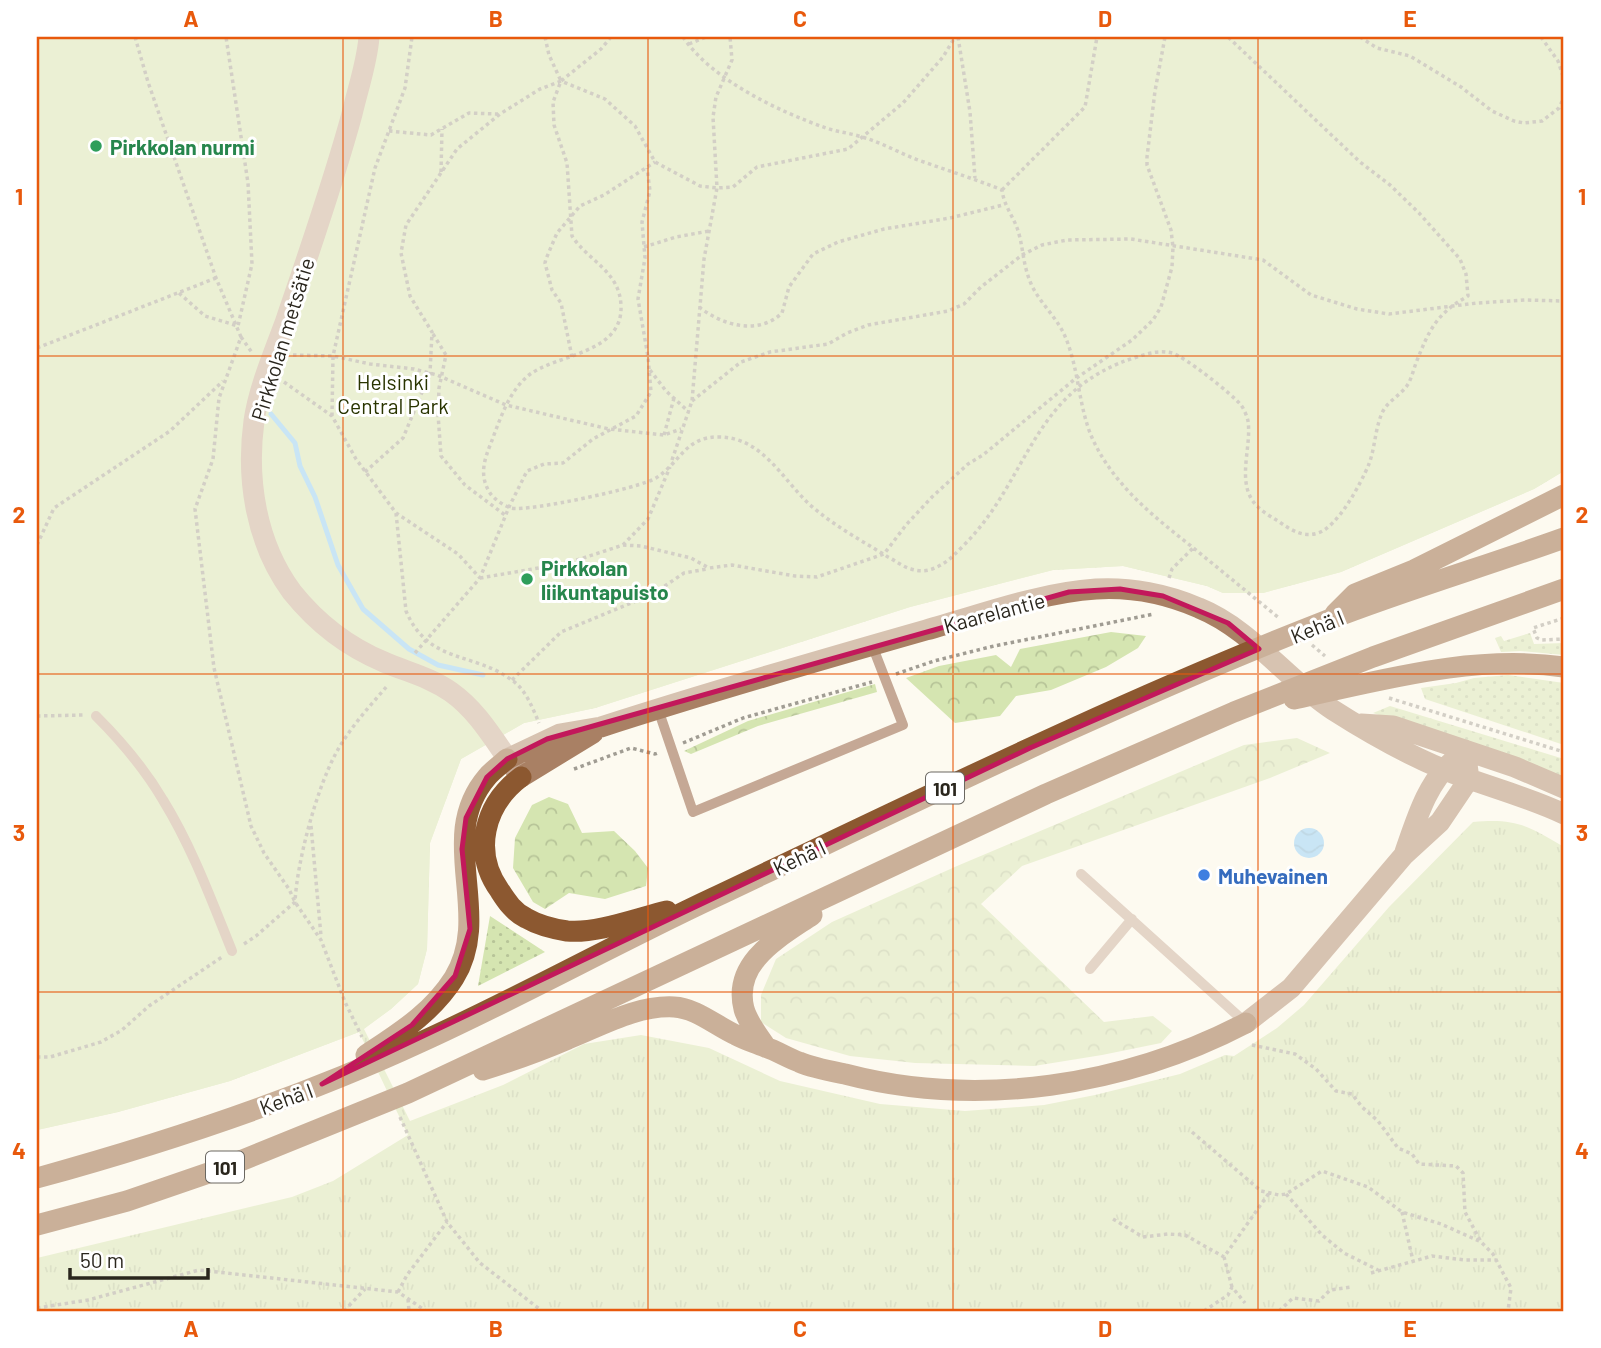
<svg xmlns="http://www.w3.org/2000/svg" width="1601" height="1348" font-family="Barlow,sans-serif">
<defs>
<pattern id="grass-dots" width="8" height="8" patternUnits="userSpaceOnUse" patternTransform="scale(1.75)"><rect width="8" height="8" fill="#d5e5b1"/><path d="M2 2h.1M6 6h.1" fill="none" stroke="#b7c498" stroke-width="1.8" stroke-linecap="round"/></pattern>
<pattern id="forest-crowns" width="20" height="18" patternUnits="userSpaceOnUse" patternTransform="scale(1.75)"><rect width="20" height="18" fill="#d5e5b1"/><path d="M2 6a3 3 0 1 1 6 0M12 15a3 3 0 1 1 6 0" fill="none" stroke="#b7c498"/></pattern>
<pattern id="park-tufts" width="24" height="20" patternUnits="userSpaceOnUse" patternTransform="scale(1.75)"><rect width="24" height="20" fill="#d5e5b1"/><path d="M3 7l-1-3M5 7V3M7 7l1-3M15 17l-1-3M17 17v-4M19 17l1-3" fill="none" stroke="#b7c498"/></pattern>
<pattern id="water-waves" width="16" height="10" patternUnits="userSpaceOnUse" patternTransform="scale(1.75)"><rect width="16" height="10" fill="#8acdfb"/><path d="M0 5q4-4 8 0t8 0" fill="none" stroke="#77b0d7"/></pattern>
</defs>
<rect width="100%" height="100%" fill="#fdfaf0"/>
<!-- grass -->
<path fill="url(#grass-dots)" d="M1530,633L1534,644L1564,643V655L1520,651L1501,652L1495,638L1501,636L1504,641Z
M1508,675L1564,683V745L1425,699L1421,688L1456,683L1474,678Z
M1390,706L1564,759V777L1373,713Z
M490,916L545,952L478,986Z"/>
<!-- forest -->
<path fill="url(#forest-crowns)" d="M1111,632L1146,636L1138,648L1106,667L1051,690L1016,696L1000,716L955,723L906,678L939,666L996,655L1011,667L1020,649Z
M875,684L877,692L758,726L691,754L684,751L748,721Z
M1297,738L1330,753L1270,778L1022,866L981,904L1104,1022L1153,1016L1172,1031L1161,1043L1102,1055L1034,1066L915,1063L850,1056L786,1038L761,1022V995L776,959L832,922L957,866L1244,745Z
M549,797L568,804L582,833L614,831L635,851L648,868L646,886L605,899L569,893L545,909L533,902L513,868L515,838L532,805Z"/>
<!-- park -->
<path fill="url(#park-tufts)" d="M37,37H1564V471L1534,489L1341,572L1263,593H1223L1207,586L1123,566L1053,570L910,607L595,708L524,723L461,759L430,843L427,949L418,984L391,1009L364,1029L410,1121L503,1085L584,1044L641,1035L709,1048L780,1081L880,1104L965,1111L1044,1105L1095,1095L1180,1074L1225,1055L1234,1056L1277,1028L1304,1005L1389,907L1473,822C1516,818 1529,826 1564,847V1311H37V1258L292,1197L333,1181L408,1135L359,1032L230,1081L118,1112L37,1130Z"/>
<!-- pitch -->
<path fill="#d5e5b1" d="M37,37H1564V471L1534,489L1341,572L1263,593H1223L1207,586L1123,566L1053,570L910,607L595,708L524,723L461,759L430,843L427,949L418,984L391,1009L359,1032L230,1081L118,1112L37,1130Z"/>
<!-- water -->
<path fill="url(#water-waves)" d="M1294 843a15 15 0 1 1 30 0a15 15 0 1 1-30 0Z"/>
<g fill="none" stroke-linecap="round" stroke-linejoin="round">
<!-- stream -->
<path stroke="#8acdfb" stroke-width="5" d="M271,414L295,443L300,466L315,497L338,565L363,609L409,649L438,665L483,675"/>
<!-- path -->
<path stroke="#a09c93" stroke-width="3.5" stroke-dasharray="3.5 3.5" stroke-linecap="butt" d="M135,37L148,82L216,278L241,337L219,398L213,459L195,509L214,668L251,826L264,853L289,889L295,902L321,940L345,1002L362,1037
M545,37L549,55L561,81
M611,37L601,49L561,81L553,102L554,125L567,163L572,236C588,261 620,271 621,306C623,354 556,354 529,375C509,391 500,419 491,443C484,460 479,476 490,493C494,499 504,506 511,508C528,512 640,488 656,478C681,462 685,436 720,437C762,438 781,477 808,503C832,525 861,540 888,557C896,561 903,567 911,569C920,572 929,571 937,567C948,562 955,554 964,545C1030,479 1031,389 1137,357C1149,353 1160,350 1172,353C1184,356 1232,394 1241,405C1244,409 1247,416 1248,421C1252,448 1235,484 1257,506C1263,512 1271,517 1278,521C1291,530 1303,538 1318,533C1338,527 1361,483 1369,464C1375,448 1375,429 1382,413C1387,402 1399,396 1406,387C1411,381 1413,371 1416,363C1429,330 1436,314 1468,296L1466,274L1460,259L1419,213L1390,185L1360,162L1228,37
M683,37C712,80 778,111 826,128C838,132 850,133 862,137C883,143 901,154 921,161C949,171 975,179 1002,190C1004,207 1015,218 1019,234C1024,253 1023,266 1032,286C1040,302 1053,314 1062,330C1080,365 1077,407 1094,442C1117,489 1157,519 1196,550C1224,573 1251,595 1279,618
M958,37L970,112L975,178
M1360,37L1377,48L1410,56L1461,87L1492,111L1514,121L1524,123L1542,121L1559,108L1564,97
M1541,37L1558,61L1564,79
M689,44L706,37
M389,131L431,135L469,113L498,114
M441,172L442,129
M1002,190L1085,107L1097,37
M644,247L676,237L709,231
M179,293L205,316L238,326L252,264L248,183L226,37
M699,307C722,325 758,336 782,313L789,287L813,254L838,242L884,229L950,218L1003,205
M433,334L446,355L439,388L438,414L441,456L465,485L505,515
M241,337L253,354
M37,348L216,278
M293,355L333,356L370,364L414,369L437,375L506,405L609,429L664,435L681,429
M572,357L561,303L552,290L545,263L546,259L557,233L580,206L604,195L655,162
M650,370L666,391L689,412
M284,382L332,416L356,459L396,513L458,554L480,578
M692,401L741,362L770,352L828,344L847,333L868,325L948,311L964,304L981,287L1022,255L1042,245L1067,240L1131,239L1263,260L1311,295L1357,309L1389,314L1477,303L1525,300L1564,301
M332,416L333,356L375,168L405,88L412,37
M664,435L674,398
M672,460L692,401L704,259L717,188L713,117L716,97L732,60L730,37
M365,472L403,438L430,373L432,332L410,296L401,253L406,225L457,149L500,114L540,89L561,81L605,99L635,126L655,162L700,186L717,188L733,187L757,167L848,149L903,103L943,57L955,37
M396,513L406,611C429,665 474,651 513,681C526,690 533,709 539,723
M37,545L54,508L170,431L223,381
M623,545L641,546L691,558L709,568L732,565L795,576L817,577L884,554L906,525L932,497L968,464L983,455L1075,379L1132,340L1153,320L1161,307L1172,267L1173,247L1171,230L1147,165V157L1155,91L1165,37
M480,578L568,563L623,545L648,519L670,467
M1169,578L1172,569L1193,548
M1564,618L1533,628L1537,638L1542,640L1564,639
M1312,645L1325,656
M415,653L480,578L509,507L527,471L544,464L563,463L593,439L636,416L651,392L648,357L638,299L645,258L642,222L650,191L647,168
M896,674L934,661L994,646L1154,614
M512,680L561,632L653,594L684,573L707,569
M1389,698L1564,752
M37,716L84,715
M683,743L743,718L872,682
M574,769L631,748L655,754L660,752
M311,826L321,936
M244,944L256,936L295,902C297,862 316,791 335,755C348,730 369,707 388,685
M1252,1045L1295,1054L1316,1069L1336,1091L1352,1094L1362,1107L1378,1121L1398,1148L1412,1154L1419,1164L1456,1166L1463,1173L1465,1212L1481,1242L1493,1254L1511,1288L1508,1311
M37,1057H50L101,1042L122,1030L149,1006L222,957
M400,1117L447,1222L480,1263L542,1311
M1192,1132L1261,1191L1279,1195L1286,1194L1322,1171L1368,1187L1402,1212L1441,1224L1479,1241
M1286,1194L1322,1235L1344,1253L1378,1270
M1402,1212L1413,1261
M1113,1219L1143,1237L1168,1234L1185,1235L1224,1257
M1371,1273L1432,1256L1465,1260H1496
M1232,1287L1224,1257L1269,1193
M398,1292L407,1275L447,1222
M408,1299L409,1311
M37,1308L88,1300L199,1270L398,1292L426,1311
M344,1311L365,1289
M1204,1311L1228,1295L1232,1287L1245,1303
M1279,1311L1293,1298L1319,1301L1330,1290L1352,1287"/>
<!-- service -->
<path stroke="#c5a895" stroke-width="10" d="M658,709L693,812L903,725L872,645
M96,716C120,740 146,771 163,800C192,847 211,899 232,951
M1081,874L1246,1023
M1090,969L1132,919"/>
<!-- minor -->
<path stroke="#c5a895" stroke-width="21" d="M369,37C367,63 358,88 352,114C333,184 309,252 286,320C274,353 259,387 254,421C246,480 256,543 292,592C316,622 348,647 384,662C407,672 430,677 451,692C482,714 498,748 521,777"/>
<!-- secondary -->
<path stroke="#a98064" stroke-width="21" d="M1361,724L1393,726L1515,767L1564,788
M507,759L560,734L601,727C709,692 817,661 926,630C981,615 1038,593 1096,589C1130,587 1167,594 1199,608C1251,629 1287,680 1333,710C1369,733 1406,754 1445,770C1485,786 1526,796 1564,814
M521,777L593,733
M1405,852C1416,821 1427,782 1453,761
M1246,1023L1291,988L1404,855L1440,822L1469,779L1465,750"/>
<!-- trunk -->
<path stroke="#8c5830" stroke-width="21" d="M1335,614L1355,594L1414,570L1564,495
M1294,699C1383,680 1473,654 1564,667
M521,777C484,805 472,852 500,891C507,902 514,912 526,918C538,925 554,929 567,931C596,934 638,918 667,911
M766,1047C758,1035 748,1023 744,1009C732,962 780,937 812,915
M366,1055C399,1033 432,1013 454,978C494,913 435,838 487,777C492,771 500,765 507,759
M483,1070C512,1061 540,1051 568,1039C601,1026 637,1005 674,1007C696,1008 716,1026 736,1035C745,1040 756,1043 765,1047C777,1051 788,1058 799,1062C813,1068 830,1071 845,1074C979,1109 1125,1086 1246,1023
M37,1178C168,1142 298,1099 421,1042C520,997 615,944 713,898C916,802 1118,702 1328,620C1405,590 1486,566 1564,538
M37,1225L127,1201L223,1168L408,1093L1046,794L1234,712L1373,657L1564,589"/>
</g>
<!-- marked area -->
<path d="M0 0H1601V1348H0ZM1120,589L1163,596L1228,623L1259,649L1030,748L322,1084L412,1025L455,976L470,929L462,849L466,818L487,777L507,759L547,739L1069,592Z" fill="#fdfaf0" fill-opacity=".55" fill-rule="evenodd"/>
<path fill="none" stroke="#c2185b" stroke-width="5" stroke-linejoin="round" d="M1120,589L1163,596L1228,623L1259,649L1030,748L322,1084L412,1025L455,976L470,929L462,849L466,818L487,777L507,759L547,739L1069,592Z"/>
<!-- grid -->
<path fill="none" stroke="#e8590c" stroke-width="2" stroke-opacity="0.55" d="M343,37V1311M648,37V1311M953,37V1311M1258,37V1311M37,356H1564M37,674H1564M37,992H1564"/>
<!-- markers -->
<g fill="#2e9e5b" stroke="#fff" stroke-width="2.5">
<circle cx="96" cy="146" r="7"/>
<circle cx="527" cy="579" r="7"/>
</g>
<circle fill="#3f7fe0" stroke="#fff" stroke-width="2.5" cx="1204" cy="875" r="7"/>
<g text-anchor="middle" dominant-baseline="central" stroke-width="6" stroke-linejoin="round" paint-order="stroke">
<!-- shield labels -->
<g fill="#fff" stroke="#6a6761" stroke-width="2">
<rect x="926" y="772.5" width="38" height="31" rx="5"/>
<rect x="206" y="1151.5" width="38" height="31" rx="5"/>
</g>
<g font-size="19" font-weight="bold" fill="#2a261d">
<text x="945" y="788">101</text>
<text x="225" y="1167">101</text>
</g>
<!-- leisure labels -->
<g font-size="21" font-weight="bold" fill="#27864d" stroke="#fff" text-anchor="start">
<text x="110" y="146">Pirkkolan nurmi</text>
<text x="541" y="567">Pirkkolan<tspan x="541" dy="24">liikuntapuisto</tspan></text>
</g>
<!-- street labels -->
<g font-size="21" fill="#2a261d" stroke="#fff">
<text transform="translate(282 339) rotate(-73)">Pirkkolan metsätie</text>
<text transform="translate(994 612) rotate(-15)">Kaarelantie</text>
<text transform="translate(1317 626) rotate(-22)">Kehä I</text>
<text transform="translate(799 857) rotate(-25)">Kehä I</text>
<text transform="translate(286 1098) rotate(-20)">Kehä I</text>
</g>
<!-- park labels -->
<g font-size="21" fill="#293400" stroke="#fff">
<text x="393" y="381">Helsinki<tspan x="393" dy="24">Central Park</tspan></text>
</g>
<!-- shop labels -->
<g font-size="21" font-weight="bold" fill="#366cbe" stroke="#fff" text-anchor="start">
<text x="1218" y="875">Muhevainen</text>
</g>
</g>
<!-- border -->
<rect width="1601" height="1348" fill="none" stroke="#ffffff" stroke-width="77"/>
<!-- scale -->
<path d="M70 1268v10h138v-10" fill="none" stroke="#2a261d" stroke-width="3.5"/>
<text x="80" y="1268" font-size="21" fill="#2a261d" stroke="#ffffff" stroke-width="5" paint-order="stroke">50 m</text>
<rect x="38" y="38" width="1524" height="1272" fill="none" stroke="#e8590c" stroke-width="2.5"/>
<g font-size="23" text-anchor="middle" font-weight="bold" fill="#e8590c">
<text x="191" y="27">A</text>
<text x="496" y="27">B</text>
<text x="800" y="27">C</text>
<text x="1105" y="27">D</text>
<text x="1410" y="27">E</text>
<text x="19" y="205">1</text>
<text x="1582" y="205">1</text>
<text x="19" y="523">2</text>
<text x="1582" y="523">2</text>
<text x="19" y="841">3</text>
<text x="1582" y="841">3</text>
<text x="19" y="1159">4</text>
<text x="1582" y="1159">4</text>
<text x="191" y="1337">A</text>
<text x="496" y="1337">B</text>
<text x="800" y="1337">C</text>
<text x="1105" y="1337">D</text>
<text x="1410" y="1337">E</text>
</g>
</svg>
